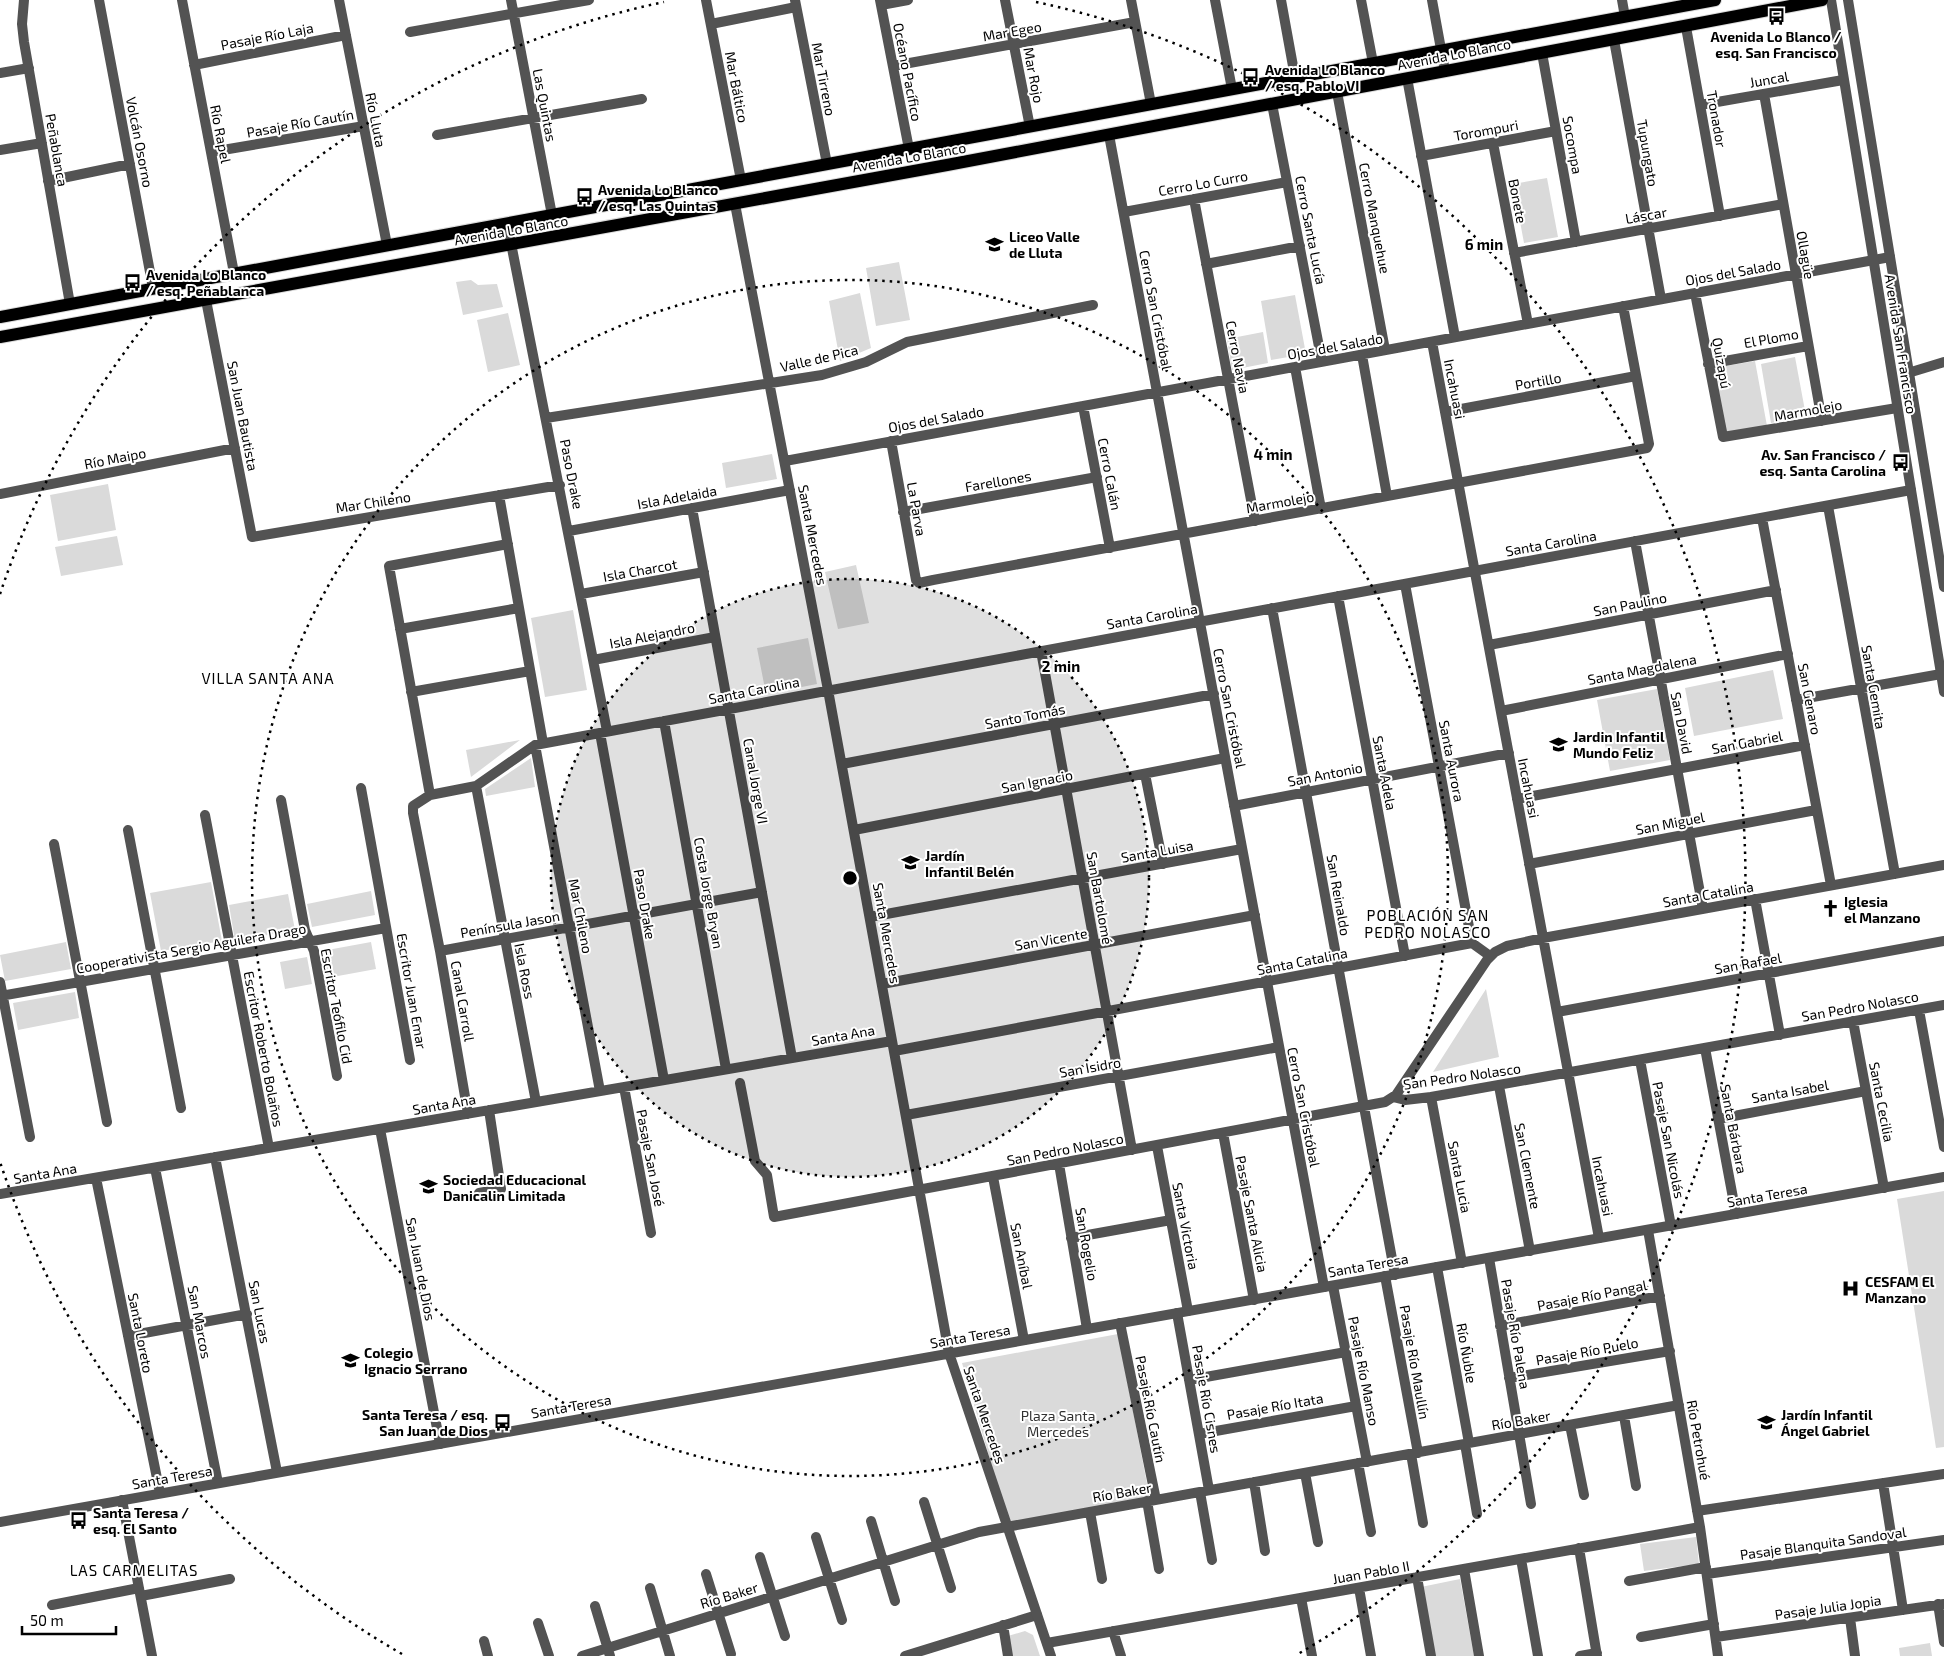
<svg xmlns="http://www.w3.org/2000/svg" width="1944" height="1656" font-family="'Exo 2',sans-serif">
<rect width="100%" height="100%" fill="#fff"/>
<!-- green -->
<path fill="#dadada" d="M1547,178L1558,237L1524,243L1513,184Z
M899,262L910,320L876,326L866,268Z
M471,280L478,285L497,284L503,307L463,315L456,282Z
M860,293L871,348L840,361L829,301Z
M1295,295L1306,354L1271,360L1261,301Z
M508,313L520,365L488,372L477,320Z
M1263,332L1268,363L1232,370L1227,339Z
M1795,357L1806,416L1771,423L1761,364Z
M1755,361L1767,426L1725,434L1714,368Z
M772,454L777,479L726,488L722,463Z
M108,484L116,530L58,541L50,495Z
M117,536L123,565L61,576L55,547Z
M856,565L869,623L838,629L825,572Z
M573,610L587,690L545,697L531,618Z
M808,638L817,684L766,694L757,648Z
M1773,670L1783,719L1694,736L1685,688Z
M1657,689L1670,760L1610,771L1597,700Z
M520,740L471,777L466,750Z
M531,758L535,787L486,796L485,789Z
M211,882L222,941L161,951L150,893Z
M371,891L375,915L312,927L307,904Z
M288,894L295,930L235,941L229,905Z
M66,942L71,969L5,981L0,955Z
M371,942L376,969L327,978L322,951Z
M307,957L312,984L285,989L280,962Z
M1486,989L1499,1057L1433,1072Z
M75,992L79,1018L18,1030L13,1003Z
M1944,1191V1447L1936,1448L1897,1199Z
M1118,1334L1150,1499L1008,1522L962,1363Z
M1696,1537L1699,1564L1644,1571L1640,1544Z
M1460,1579L1474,1656H1434L1421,1587Z
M1025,1631L1033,1635L1040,1656H1012L1008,1636Z
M1930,1643L1932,1656H1900L1899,1648Z"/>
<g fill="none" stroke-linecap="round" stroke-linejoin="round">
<defs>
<path id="primary" d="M0,317L1715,0
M0,337L947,165L1822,0"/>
</defs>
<!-- primary casing -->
<use href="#primary" stroke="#dbdbdb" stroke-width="14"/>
<!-- minor -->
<path stroke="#535353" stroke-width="10" d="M24,0L22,24L24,42L70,304
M99,0L153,288
M182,0L234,273
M339,0L387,245
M511,0L552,215
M706,0L741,180
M795,0L827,164
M880,0L909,149
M1005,0L1030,127
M1131,0L1151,104
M1215,0L1232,89
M1281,0L1295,77
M1361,0L1373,63
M1432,0L1445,71
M1622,0L1625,17
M881,5L908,0
M711,24L796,7
M1686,27L1720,216
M410,32L589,0
M1614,40L1661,299
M1542,53L1576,242
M194,65L346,35
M893,66L1135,22
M0,73L29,68
M1407,78L1455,337
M1337,92L1385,350
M1764,94L1822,421
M1272,104L1322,362
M1700,105L1843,80
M437,135L642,99
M1109,135L1324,1287
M1493,143L1528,324
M0,150L42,143
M211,152L364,126
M1421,156L1556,131
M48,181L130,164
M1194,199L1255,521
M735,204L828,690L949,1353
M1124,212L1287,182
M507,223L607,731
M1514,253L1783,204
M1206,264L1300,246
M1695,293L1723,437L1897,408
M206,300L252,537L560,485
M1432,342L1599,1238
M1362,355L1387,496
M1708,364L1808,346
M1295,367L1321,509
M1908,373L1944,362
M1083,406L1110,548
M1445,412L1636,376
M546,418L822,375L866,362L907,342L1093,305
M891,441L916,580L919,583L933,580L1647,448L1649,444L1623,306
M785,461L1890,257
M0,494L235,448
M499,495L543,743
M1828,506L1895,874
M692,508L792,1058
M903,512L1097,477
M1762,518L1831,885
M569,531L790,490
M1635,541L1703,909
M1405,584L1472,943
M581,594L704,572
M1338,596L1405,956
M1272,608L1395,1275
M400,629L519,608
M1489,645L1776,590
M1041,651L1132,1150
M593,660L715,637
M411,692L530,671
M1796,700L1941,674
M1501,711L1788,654
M664,721L726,1069
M600,733L664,1080
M535,745L600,1091
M842,764L1214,694
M1145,774L1163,864
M476,786L536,1102
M361,788L410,1060
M430,795L389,566L508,544
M1517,799L1805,745
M281,800L305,930L314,951L337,1076
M1234,806L1509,753
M205,815L269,1148
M128,830L181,1108
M854,830L1225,758
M54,844L107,1122
M1529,864L1816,810
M1755,899L1780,1035
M870,917L1242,849
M440,951L762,892
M0,982L30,1137
M882,984L1255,915
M0,996L386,928
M1919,1010L1944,1147
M1557,1012L1944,941
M1853,1021L1884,1188
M1705,1048L1736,1214
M894,1051L1472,943L1490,956
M1640,1060L1671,1226
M740,1083L755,1161L767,1175L774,1217L1385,1102L1396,1095L1487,960L1495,952L1507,946L1543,938L1944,865
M1499,1086L1530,1251
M624,1087L651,1233
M1393,1097L1405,1100L1431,1097L1944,1005
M1431,1097L1462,1263
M468,1114L440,951L413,813V806L430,795L476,786L535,745L1911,490
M906,1115L1279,1047
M1718,1119L1866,1091
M380,1129L440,1444
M1223,1133L1254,1300
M1157,1146L1188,1311
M215,1157L277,1472
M1059,1164L1087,1329
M155,1168L218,1483
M993,1177L1024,1340
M96,1178L160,1493
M479,1193L501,1189L489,1110
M0,1194L892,1041
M1648,1230L1700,1527L1718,1656
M1071,1238L1171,1220
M1489,1258L1531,1504
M1437,1267L1469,1443
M1385,1276L1418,1453
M1333,1286L1367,1462
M1177,1313L1209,1490
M1120,1323L1156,1500
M1500,1326L1660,1296
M128,1336L247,1314
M1509,1378L1670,1351
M1189,1380L1346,1352
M1624,1416L1636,1486
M1570,1425L1584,1495
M1199,1434L1356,1406
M1465,1444L1477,1514
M1411,1454L1423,1523
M1358,1463L1371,1532
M1305,1473L1318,1542
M1254,1482L1265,1551
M1883,1483L1903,1610
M1200,1492L1212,1560
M122,1500L152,1656
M1147,1501L1159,1569
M924,1502L951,1588
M1697,1511L1944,1474
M1090,1512L1102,1579
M871,1521L895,1601
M816,1537L842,1620
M1579,1548L1597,1656
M760,1557L785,1636
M1521,1559L1538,1656
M1464,1569L1479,1656
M706,1574L731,1654
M1707,1574L1944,1540
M1417,1577L1431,1656
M1629,1581L1706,1567
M650,1588L670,1656
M1359,1588L1371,1656
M141,1596L230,1579
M1301,1598L1312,1656
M1938,1604L1944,1642
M52,1605L139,1588
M595,1606L610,1656
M1850,1618L1855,1656
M538,1623L549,1656
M1003,1625L1008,1656
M1113,1631L1121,1656
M1641,1637L1714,1624
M1716,1637L1944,1604
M484,1641L488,1656
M1047,1643L1700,1527
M582,1656L979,1532L1679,1405
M905,1656L1037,1615
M1580,1656L1597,1653"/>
<!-- tertiary -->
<path stroke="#535353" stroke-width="10" d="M1831,0L1944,692
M1848,0L1944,587
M949,1353L1051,1656
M0,1522L1944,1177"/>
<!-- primary -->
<use href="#primary" stroke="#000" stroke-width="12"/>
</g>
<!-- distance rings -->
<circle cx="850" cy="878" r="299" fill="#000" fill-opacity=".12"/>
<g fill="none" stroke="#000" stroke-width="2.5" stroke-dasharray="2.5 5">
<circle cx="850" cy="878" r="299"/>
<circle cx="850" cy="878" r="598"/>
<path d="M402 1654A896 896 0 0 1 0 1162M0 594A896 896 0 0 1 664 2M1036 2A896 896 0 0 1 1298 1654"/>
</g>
<!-- icons -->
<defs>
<symbol id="bus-bare" viewBox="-9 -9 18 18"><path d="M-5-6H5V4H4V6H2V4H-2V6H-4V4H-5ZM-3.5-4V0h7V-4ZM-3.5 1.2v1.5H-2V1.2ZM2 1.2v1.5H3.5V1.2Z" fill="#000" stroke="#fff" stroke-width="2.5" paint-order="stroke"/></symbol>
<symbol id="school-bare" viewBox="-9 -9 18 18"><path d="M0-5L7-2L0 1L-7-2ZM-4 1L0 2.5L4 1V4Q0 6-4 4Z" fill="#000" stroke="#fff" stroke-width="2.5" paint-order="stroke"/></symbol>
<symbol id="church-bare" viewBox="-9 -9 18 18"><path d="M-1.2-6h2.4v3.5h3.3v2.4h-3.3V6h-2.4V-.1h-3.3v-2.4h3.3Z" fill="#000" stroke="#fff" stroke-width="2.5" paint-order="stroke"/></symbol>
<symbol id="hospital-bare" viewBox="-9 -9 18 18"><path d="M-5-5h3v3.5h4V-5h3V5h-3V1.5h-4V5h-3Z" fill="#000" stroke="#fff" stroke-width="2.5" paint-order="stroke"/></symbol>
</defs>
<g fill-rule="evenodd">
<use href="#bus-bare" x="1764" y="4" width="25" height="25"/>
<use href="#bus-bare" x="1238" y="64" width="25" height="25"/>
<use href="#bus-bare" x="572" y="184" width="25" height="25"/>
<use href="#school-bare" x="982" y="232" width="25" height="25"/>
<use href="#bus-bare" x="120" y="270" width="25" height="25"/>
<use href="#bus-bare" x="1888" y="450" width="25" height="25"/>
<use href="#school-bare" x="1546" y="732" width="25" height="25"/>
<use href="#school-bare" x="898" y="850" width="25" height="25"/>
<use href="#church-bare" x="1818" y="896" width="25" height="25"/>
<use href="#school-bare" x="416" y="1174" width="25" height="25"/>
<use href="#hospital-bare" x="1838" y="1276" width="25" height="25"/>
<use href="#school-bare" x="338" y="1348" width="25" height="25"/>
<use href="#bus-bare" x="490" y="1410" width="25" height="25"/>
<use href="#school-bare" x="1754" y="1410" width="25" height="25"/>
<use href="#bus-bare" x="66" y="1508" width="25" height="25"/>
</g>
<g text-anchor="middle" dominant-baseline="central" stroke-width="4" stroke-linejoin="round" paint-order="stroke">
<!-- street labels -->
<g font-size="14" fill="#000" stroke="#fff">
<text transform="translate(1012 31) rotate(-10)">Mar Egeo</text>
<text transform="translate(267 36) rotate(-11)">Pasaje Río Laja</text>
<text transform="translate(1454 54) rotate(-11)">Avenida Lo Blanco</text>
<text transform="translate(908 72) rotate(79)">Océano Pacífico</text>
<text transform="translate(1034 75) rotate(79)">Mar Rojo</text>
<text transform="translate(824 79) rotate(79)">Mar Tirreno</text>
<text transform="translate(1769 79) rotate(-10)">Juncal</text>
<text transform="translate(737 87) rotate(79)">Mar Báltico</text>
<text transform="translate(545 105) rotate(79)">Las Quintas</text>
<text transform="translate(1717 119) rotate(80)">Tronador</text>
<text transform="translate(376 120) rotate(79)">Río Lluta</text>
<text transform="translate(300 123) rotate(-10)">Pasaje Río Cautín</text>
<text transform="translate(1486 130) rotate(-10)">Torompuri</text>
<text transform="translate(221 134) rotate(79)">Río Rapel</text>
<text transform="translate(140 142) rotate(79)">Volcán Osorno</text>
<text transform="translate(1573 145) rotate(80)">Socompa</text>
<text transform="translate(57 150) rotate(80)">Peñablanca</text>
<text transform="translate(1648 153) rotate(80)">Tupungato</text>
<text transform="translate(909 157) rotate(-10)">Avenida Lo Blanco</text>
<text transform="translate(1203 183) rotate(-10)">Cerro Lo Curro</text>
<text transform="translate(1518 201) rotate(79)">Bonete</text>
<text transform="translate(1646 215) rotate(-10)">Láscar</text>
<text transform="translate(1375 218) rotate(79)">Cerro Manquehue</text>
<text transform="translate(511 230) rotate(-10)">Avenida Lo Blanco</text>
<text transform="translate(1311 230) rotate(79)">Cerro Santa Lucía</text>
<text transform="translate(1806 255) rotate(80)">Ollagüe</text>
<text transform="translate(1733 272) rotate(-10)">Ojos del Salado</text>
<text transform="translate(1156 310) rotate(79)">Cerro San Cristóbal</text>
<text transform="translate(1771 338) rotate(-10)">El Plomo</text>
<text transform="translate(1901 344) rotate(81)">Avenida San Francisco</text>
<text transform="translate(1335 346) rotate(-10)">Ojos del Salado</text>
<text transform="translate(1238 357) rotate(79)">Cerro Navia</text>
<text transform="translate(819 358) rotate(-13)">Valle de Pica</text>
<text transform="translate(1722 363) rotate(80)">Quizapú</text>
<text transform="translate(1538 381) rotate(-10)">Portillo</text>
<text transform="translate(1455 389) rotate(79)">Incahuasi</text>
<text transform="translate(1808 410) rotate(-10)">Marmolejo</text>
<text transform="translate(243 416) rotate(79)">San Juan Bautista</text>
<text transform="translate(936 419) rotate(-10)">Ojos del Salado</text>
<text transform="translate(115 458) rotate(-11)">Río Maipo</text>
<text transform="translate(572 474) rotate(79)">Paso Drake</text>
<text transform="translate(1110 474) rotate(79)">Cerro Calán</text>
<text transform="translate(998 481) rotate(-10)">Farellones</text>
<text transform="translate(677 497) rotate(-10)">Isla Adelaida</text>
<text transform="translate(373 502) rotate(-9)">Mar Chileno</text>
<text transform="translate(1280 502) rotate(-10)">Marmolejo</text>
<text transform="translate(917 509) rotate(80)">La Parva</text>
<text transform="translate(813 535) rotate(79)">Santa Mercedes</text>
<text transform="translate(1551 543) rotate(-10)">Santa Carolina</text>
<text transform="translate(640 570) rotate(-10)">Isla Charcot</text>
<text transform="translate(1630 604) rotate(-11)">San Paulino</text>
<text transform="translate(1152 616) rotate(-10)">Santa Carolina</text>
<text transform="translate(652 635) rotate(-11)">Isla Alejandro</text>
<text transform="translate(1642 669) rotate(-11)">Santa Magdalena</text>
<text transform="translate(1874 687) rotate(80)">Santa Gemita</text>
<text transform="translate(754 690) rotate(-11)">Santa Carolina</text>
<text transform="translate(1810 699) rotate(79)">San Genaro</text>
<text transform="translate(1230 708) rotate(79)">Cerro San Cristóbal</text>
<text transform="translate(1025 716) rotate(-11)">Santo Tomás</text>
<text transform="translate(1682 723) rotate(79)">San David</text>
<text transform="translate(1747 742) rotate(-11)">San Gabriel</text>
<text transform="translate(1452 761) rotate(79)">Santa Aurora</text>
<text transform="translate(1385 773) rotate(79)">Santa Adela</text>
<text transform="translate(1325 774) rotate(-11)">San Antonio</text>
<text transform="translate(756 781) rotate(80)">Canal Jorge VI</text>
<text transform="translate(1037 781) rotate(-11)">San Ignacio</text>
<text transform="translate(1529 788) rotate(79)">Incahuasi</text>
<text transform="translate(1670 823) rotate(-11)">San Miguel</text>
<text transform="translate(1157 851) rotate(-10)">Santa Luisa</text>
<text transform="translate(709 893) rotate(80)">Costa Jorge Bryan</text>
<text transform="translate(1708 894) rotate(-10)">Santa Catalina</text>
<text transform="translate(1339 895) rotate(80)">San Reinaldo</text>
<text transform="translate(1100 898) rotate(80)">San Bartolomé</text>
<text transform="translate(645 904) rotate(80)">Paso Drake</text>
<text transform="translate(581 916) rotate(79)">Mar Chileno</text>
<text transform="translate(510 924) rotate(-10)">Península Jason</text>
<text transform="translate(887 933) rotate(80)">Santa Mercedes</text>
<text transform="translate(1051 939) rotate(-10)">San Vicente</text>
<text transform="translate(191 948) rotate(-10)">Cooperativista Sergio Aguilera Drago</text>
<text transform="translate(1302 961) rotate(-11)">Santa Catalina</text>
<text transform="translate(1748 963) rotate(-10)">San Rafael</text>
<text transform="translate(525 971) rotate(79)">Isla Ross</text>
<text transform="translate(412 991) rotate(80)">Escritor Juan Emar</text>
<text transform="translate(463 1001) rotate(80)">Canal Carroll</text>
<text transform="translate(337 1006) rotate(79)">Escritor Teófilo Cid</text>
<text transform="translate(1860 1006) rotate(-10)">San Pedro Nolasco</text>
<text transform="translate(843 1035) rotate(-10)">Santa Ana</text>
<text transform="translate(264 1049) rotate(79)">Escritor Roberto Bolaños</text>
<text transform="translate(1090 1067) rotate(-10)">San Isidro</text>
<text transform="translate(1462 1076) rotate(-8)">San Pedro Nolasco</text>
<text transform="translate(1790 1091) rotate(-10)">Santa Isabel</text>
<text transform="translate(1882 1102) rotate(79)">Santa Cecilia</text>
<text transform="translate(444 1104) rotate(-10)">Santa Ana</text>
<text transform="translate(1304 1107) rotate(79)">Cerro San Cristóbal</text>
<text transform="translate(1734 1129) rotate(79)">Santa Bárbara</text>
<text transform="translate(1669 1140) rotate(79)">Pasaje San Nicolás</text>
<text transform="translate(1065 1149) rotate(-11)">San Pedro Nolasco</text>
<text transform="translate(651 1158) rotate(79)">Pasaje San José</text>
<text transform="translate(1528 1166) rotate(79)">San Clemente</text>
<text transform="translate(45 1173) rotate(-10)">Santa Ana</text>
<text transform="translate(1460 1177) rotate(79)">Santa Lucia</text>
<text transform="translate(1603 1186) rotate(79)">Incahuasi</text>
<text transform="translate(1767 1195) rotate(-10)">Santa Teresa</text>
<text transform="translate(1252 1214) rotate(79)">Pasaje Santa Alicia</text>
<text transform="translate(1186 1226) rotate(79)">Santa Victoria</text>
<text transform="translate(1087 1244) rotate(80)">San Rogelio</text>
<text transform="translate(1022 1256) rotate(79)">San Aníbal</text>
<text transform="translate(1368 1265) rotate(-10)">Santa Teresa</text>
<text transform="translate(421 1269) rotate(79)">San Juan de Dios</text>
<text transform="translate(1592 1295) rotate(-11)">Pasaje Río Pangal</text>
<text transform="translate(260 1312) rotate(79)">San Lucas</text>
<text transform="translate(200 1322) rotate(79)">San Marcos</text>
<text transform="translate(141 1333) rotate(79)">Santa Loreto</text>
<text transform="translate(1516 1334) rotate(80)">Pasaje Río Palena</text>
<text transform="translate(970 1336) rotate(-10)">Santa Teresa</text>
<text transform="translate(1587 1351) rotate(-10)">Pasaje Río Puelo</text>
<text transform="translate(1467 1353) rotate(80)">Río Ñuble</text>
<text transform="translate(1415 1362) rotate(80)">Pasaje Río Maullín</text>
<text transform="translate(1364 1371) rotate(79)">Pasaje Río Manso</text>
<text transform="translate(1207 1399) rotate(80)">Pasaje Río Cisnes</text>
<text transform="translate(571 1406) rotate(-10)">Santa Teresa</text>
<text transform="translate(1275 1406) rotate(-10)">Pasaje Río Itata</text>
<text transform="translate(1151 1409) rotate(79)">Pasaje Río Cautín</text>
<text transform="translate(985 1415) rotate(71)">Santa Mercedes</text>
<text transform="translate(1521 1420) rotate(-10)">Río Baker</text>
<text transform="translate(1699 1440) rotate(80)">Río Petrohué</text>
<text transform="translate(172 1477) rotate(-10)">Santa Teresa</text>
<text transform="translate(1122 1492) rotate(-10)">Río Baker</text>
<text transform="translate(1823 1543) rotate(-8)">Pasaje Blanquita Sandoval</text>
<text transform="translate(1371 1572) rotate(-10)">Juan Pablo II</text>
<text transform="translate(729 1595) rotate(-17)">Río Baker</text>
<text transform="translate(1828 1607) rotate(-8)">Pasaje Julia Jopia</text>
</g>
<!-- poi labels -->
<g font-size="14" font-weight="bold" fill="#000" stroke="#fff" text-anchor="start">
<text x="1776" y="36" text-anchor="middle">Avenida Lo Blanco /<tspan x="1776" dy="16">esq. San Francisco</tspan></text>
<text x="1265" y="69">Avenida Lo Blanco<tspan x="1265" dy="16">/ esq. Pablo VI</tspan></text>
<text x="598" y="189">Avenida Lo Blanco<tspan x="598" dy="16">/ esq. Las Quintas</tspan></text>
<text x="1009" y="236">Liceo Valle<tspan x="1009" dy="16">de Lluta</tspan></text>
<text x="146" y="274">Avenida Lo Blanco<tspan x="146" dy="16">/ esq. Peñablanca</tspan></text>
<text x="1886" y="454" text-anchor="end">Av. San Francisco /<tspan x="1886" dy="16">esq. Santa Carolina</tspan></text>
<text x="1573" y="736">Jardin Infantil<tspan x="1573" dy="16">Mundo Feliz</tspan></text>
<text x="925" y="855">Jardín<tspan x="925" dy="16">Infantil Belén</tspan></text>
<text x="1844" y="901">Iglesia<tspan x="1844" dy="16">el Manzano</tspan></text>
<text x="443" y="1179">Sociedad Educacional<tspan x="443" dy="16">Danicalin Limitada</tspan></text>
<text x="1865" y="1281">CESFAM El<tspan x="1865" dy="16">Manzano</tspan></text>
<text x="364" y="1352">Colegio<tspan x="364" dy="16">Ignacio Serrano</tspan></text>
<text x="488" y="1414" text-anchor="end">Santa Teresa / esq.<tspan x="488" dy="16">San Juan de Dios</tspan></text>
<text x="1781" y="1414">Jardín Infantil<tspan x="1781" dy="16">Ángel Gabriel</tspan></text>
<text x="93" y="1512">Santa Teresa /<tspan x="93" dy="16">esq. El Santo</tspan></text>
</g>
<!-- park labels -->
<g font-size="14" fill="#313131" stroke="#fff">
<text x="1058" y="1415">Plaza Santa<tspan x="1058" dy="16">Mercedes</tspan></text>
</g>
<!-- neighbourhood labels -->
<g font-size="15" letter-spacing="1" fill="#000" stroke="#fff">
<text x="268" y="678">VILLA SANTA ANA</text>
<text x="1428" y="915">POBLACIÓN SAN<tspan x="1428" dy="17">PEDRO NOLASCO</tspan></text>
<text x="134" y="1570">LAS CARMELITAS</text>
</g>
</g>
<circle cx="850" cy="878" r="8" fill="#000" stroke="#fff" stroke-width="2.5"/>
<g font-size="15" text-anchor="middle" font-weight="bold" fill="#000" stroke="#fff" stroke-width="4" stroke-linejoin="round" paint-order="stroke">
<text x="1484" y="250">6 min</text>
<text x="1273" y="460">4 min</text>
<text x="1061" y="672">2 min</text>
</g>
<!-- scale -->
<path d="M22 1626v8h94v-8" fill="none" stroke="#000000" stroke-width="2.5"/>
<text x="30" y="1626" font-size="15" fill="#000000" stroke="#ffffff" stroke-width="4" paint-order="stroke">50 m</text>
</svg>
